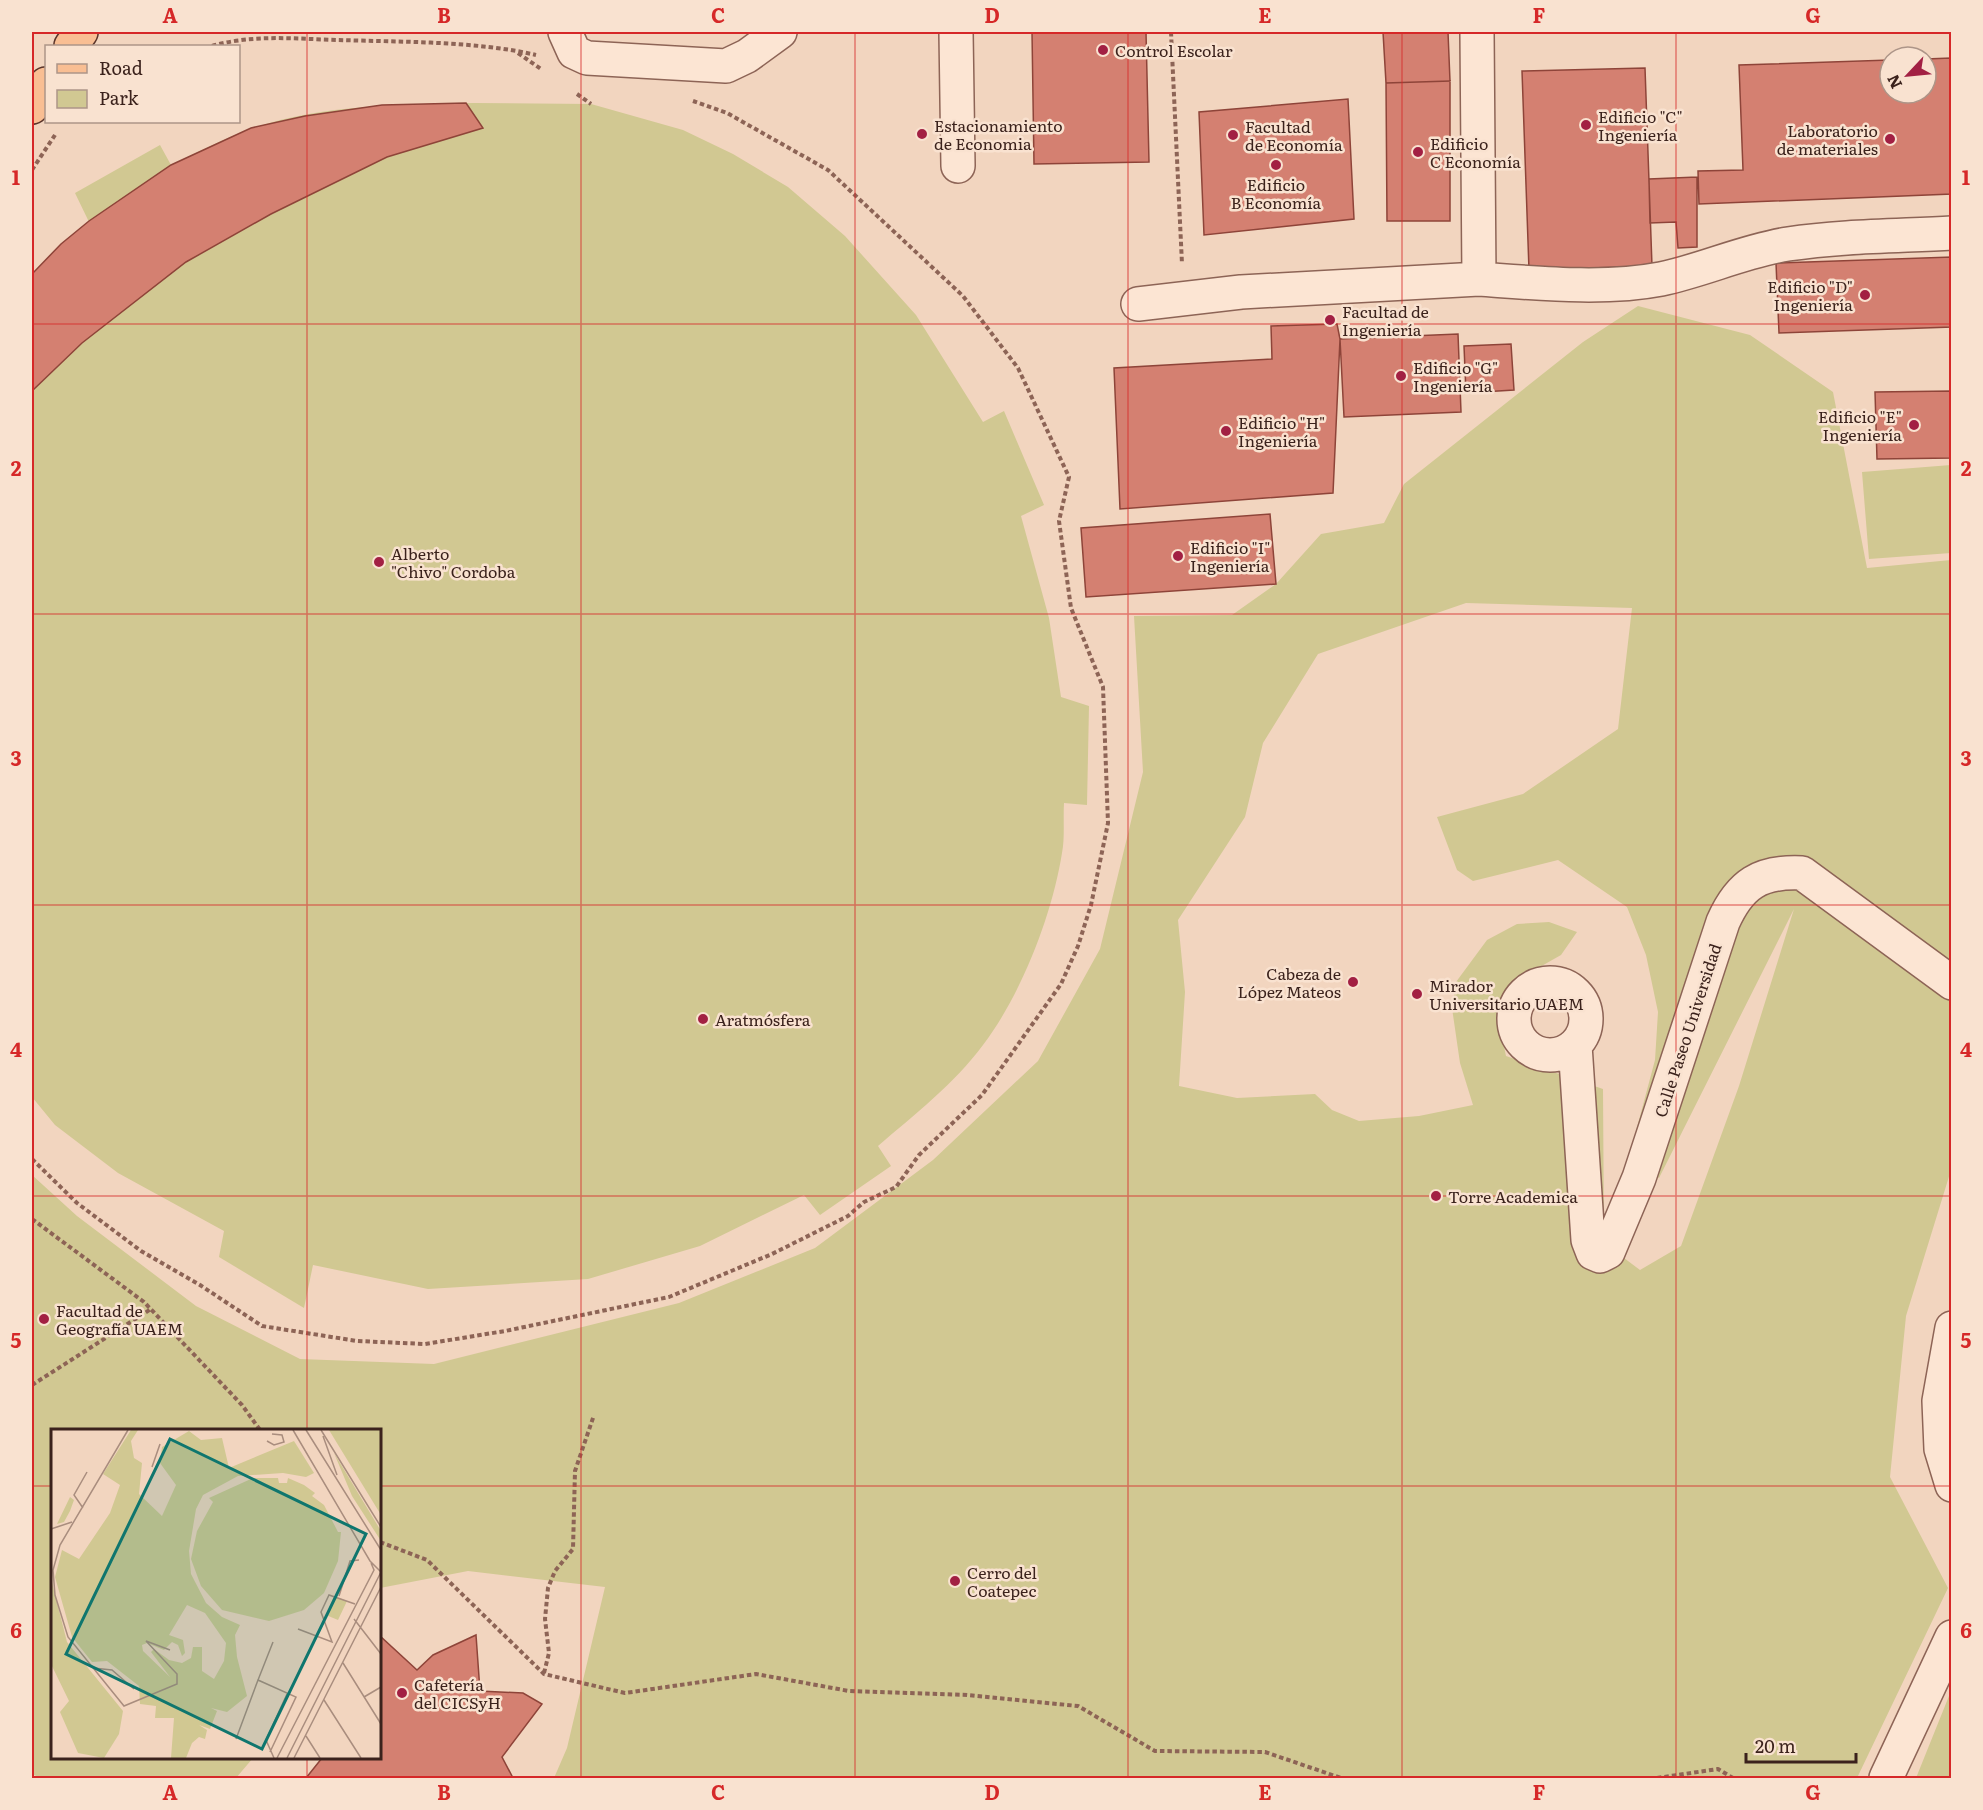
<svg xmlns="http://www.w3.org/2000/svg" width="1983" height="1810" font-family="Literata,serif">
<rect width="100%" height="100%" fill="#f2d5bf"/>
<!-- green -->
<path fill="#d1c892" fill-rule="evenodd" d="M474,103L591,104L683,130L733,154L788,187L845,236L916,315L983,422L1004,411L1044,505L1021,516L1049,618L1061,697L1089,706L1087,805L1064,803C1063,820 1065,837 1062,853C1052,916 1021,995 983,1045C954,1084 914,1115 878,1146L891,1166L820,1215L804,1195L700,1246L588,1279L428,1289L313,1265L304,1308L219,1257L224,1231L118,1173L55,1125L32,1097V274L61,244L89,222L75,193L160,145L171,165C197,153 224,138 251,129C321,104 401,105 474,103Z
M1638,306L1750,335L1833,392L1867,568L1951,560V1170L1906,1316L1890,1477L1948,1588L1857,1778H554L567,1748L605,1587L468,1571L380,1588V1430H52V1758H253L236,1778H41L32,1774V1175L77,1216L196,1306L300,1359L434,1364L679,1303L815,1248L933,1160L1038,1061L1100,949L1143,772L1134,616L1232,615L1276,584L1321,534L1384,523L1404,484L1583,342ZM1466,603L1632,608L1618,729L1523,794L1437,817L1457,870L1473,881L1558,860L1627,907L1646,955L1658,1012L1655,1060L1627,1165L1659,1178L1794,909L1739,1086L1681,1246L1640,1270L1604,1243L1603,1089L1506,1056L1500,1028L1511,999L1538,968L1561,955L1577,932L1549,922L1517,924L1487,940L1456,982L1452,1008L1460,1063L1473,1105L1419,1116L1359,1121L1332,1110L1315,1094L1237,1098L1179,1086L1185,992L1178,920L1245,817L1263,743L1318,654Z
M1951,465V553L1869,559L1862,472Z
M1951,1691V1778H1916Z"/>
<!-- building -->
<path fill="#d48071" stroke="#8e4439" stroke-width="1.5" d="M1032,32H1146L1149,162L1034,164Z
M1383,32H1448L1450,81L1386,83Z
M1951,58L1952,194L1699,204L1698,171L1743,170L1739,65L1890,60V93H1926V59Z
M1645,68L1652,266L1529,270L1522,71Z
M1450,81V221H1387L1386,83Z
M1348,99L1354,219L1204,235L1199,112Z
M466,103L483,128L387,157L271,214L186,262L82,343L32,391V274L61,244L89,221L171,165L251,128L305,116L382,105Z
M1697,177V247L1678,248L1676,222L1650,223L1649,179Z
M1952,257V327L1779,333L1776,263Z
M1337,324L1340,339L1333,493L1120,509L1114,368L1272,359L1271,326Z
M1458,334L1461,412L1344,417L1340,339Z
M1511,344L1514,390L1466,393L1464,346Z
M1952,391V458L1877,459L1875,392Z
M1270,514L1276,584L1086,597L1081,528Z
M476,1635L480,1691L523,1693L542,1704L502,1757L513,1778H306L322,1758H380V1636L417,1670L433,1655Z"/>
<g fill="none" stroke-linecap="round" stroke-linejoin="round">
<defs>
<path id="minor" d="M565,32L574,52L587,58L726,66L747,56L780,32
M956,32L958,166
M1479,279C1536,283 1604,290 1661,279C1704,270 1744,251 1788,244C1841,236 1897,236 1952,233
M1138,304L1241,292L1479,279L1477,32
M1514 1019a36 36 0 1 1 72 0a36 36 0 1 1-72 0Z
M1575,1045L1588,1240L1593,1253L1600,1256L1608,1252L1639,1178L1723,922C1740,884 1760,871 1802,873L1952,983
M1952,1328L1939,1401L1941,1449L1952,1485
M1886,1778L1952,1637"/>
<path id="major" d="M71,46L81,32
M32,107L46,84"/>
</defs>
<!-- minor casing -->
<use href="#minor" stroke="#8d6456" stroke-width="36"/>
<!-- major casing -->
<use href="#major" stroke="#5a342a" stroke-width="36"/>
<!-- path -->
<path stroke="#8d6456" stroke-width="4" stroke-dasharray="4.5 3" stroke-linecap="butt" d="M1171,32L1182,264
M212,46C253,34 297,39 339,40C401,42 477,41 536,55
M518,53L541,69
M577,94L591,104
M32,170L55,135
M32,1159L77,1203L141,1251L200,1285L262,1326L357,1341L425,1344L505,1331L669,1297L772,1254L848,1216L864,1202L896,1187L919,1155L982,1095L1061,984L1078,946L1091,905L1108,823L1103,687L1071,608L1059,521L1069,477L1018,368L963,296L828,170L727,113L693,101
M32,1219L144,1302L242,1405L260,1430
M32,1385L151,1309
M380,1542L427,1560L544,1674L625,1693L756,1674L849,1691L967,1695L1078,1706L1155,1751L1265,1752L1341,1778
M544,1673L549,1653L545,1619L548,1588L555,1571L573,1549L575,1471L594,1415
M1657,1778L1718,1769L1733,1778"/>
<!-- minor -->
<use href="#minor" stroke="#fce5d3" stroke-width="33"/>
<!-- major -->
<use href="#major" stroke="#f9be93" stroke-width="33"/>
</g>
<!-- grid -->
<path fill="none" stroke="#d62828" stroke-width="1.5" stroke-opacity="0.55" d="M307,32V1430M581,32V1778M855,32V1778M1128,32V1778M1402,32V1778M1676,32V1778M32,324H1952M32,614H1952M32,905H1952M32,1196H1952M32,1486H52M380,1486H1952M307,1758V1778"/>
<!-- markers -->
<g fill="#a22043" stroke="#f9e2d0" stroke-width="2">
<circle cx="1103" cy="50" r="6"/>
<circle cx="1586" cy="125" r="6"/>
<circle cx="922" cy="134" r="6"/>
<circle cx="1233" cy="135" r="6"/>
<circle cx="1890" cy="139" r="6"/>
<circle cx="1418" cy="152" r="6"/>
<circle cx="1276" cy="165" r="6"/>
<circle cx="1865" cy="295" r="6"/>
<circle cx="1330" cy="320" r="6"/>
<circle cx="1401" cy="376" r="6"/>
<circle cx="1914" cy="425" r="6"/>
<circle cx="1226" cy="431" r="6"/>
<circle cx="1178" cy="556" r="6"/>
<circle cx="379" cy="562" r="6"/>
<circle cx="1353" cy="982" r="6"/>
<circle cx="1417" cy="994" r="6"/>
<circle cx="703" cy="1019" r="6"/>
<circle cx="1436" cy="1196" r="6"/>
<circle cx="44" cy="1319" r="6"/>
<circle cx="955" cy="1581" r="6"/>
<circle cx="402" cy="1693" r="6"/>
</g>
<g text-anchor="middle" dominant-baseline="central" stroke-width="5" stroke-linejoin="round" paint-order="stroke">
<!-- poi labels -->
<g font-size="16" fill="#3b221c" stroke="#f9e2d0" text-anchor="start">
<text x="1115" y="50">Control Escolar</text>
<text x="1598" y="116">Edificio "C"<tspan x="1598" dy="18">Ingeniería</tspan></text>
<text x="934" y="125">Estacionamiento<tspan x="934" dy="18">de Economia</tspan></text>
<text x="1245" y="126">Facultad<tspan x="1245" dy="18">de Economía</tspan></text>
<text x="1878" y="130" text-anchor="end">Laboratorio<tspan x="1878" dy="18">de materiales</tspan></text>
<text x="1430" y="143">Edificio<tspan x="1430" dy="18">C Economía</tspan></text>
<text x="1276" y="184" text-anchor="middle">Edificio<tspan x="1276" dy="18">B Economía</tspan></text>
<text x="1853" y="286" text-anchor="end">Edificio "D"<tspan x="1853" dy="18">Ingeniería</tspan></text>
<text x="1342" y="311">Facultad de<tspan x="1342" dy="18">Ingeniería</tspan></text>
<text x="1413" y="367">Edificio "G"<tspan x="1413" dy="18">Ingeniería</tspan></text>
<text x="1902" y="416" text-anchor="end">Edificio "E"<tspan x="1902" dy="18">Ingeniería</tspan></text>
<text x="1238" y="422">Edificio "H"<tspan x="1238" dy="18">Ingeniería</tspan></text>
<text x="1190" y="547">Edificio "I"<tspan x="1190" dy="18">Ingeniería</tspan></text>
<text x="391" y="553">Alberto<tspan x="391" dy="18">"Chivo" Cordoba</tspan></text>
<text x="1341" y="973" text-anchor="end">Cabeza de<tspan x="1341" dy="18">López Mateos</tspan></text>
<text x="1429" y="985">Mirador<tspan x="1429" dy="18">Universitario UAEM</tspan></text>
<text x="715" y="1019">Aratmósfera</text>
<text x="1448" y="1196">Torre Academica</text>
<text x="56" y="1310">Facultad de<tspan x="56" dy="18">Geografía UAEM</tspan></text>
<text x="967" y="1572">Cerro del<tspan x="967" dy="18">Coatepec</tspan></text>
<text x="414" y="1684">Cafetería<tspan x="414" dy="18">del CICSyH</tspan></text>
</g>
<!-- street labels -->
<g font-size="16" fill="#3b221c" stroke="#f9e2d0">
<text transform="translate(1687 1030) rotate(-72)">Calle Paseo Universidad</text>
</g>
</g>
<!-- overview -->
<g transform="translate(51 1429)">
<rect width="330" height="330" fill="#f2d5bf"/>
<path d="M80,1H87L80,12L83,29L91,34L88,65L111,87L125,56L109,34L111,18L138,2L150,11L171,9L178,39L243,12L263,44L255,48L232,44L187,47L152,66L145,80L138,122L140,145L155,174L171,188L189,196L184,206L186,228L196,267L176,283L160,279L166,282L159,300L148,296L156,301L154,310L148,308L141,314L135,329H117H120L123,289H104L105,277L89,275L88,257L56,232L41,233L21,208L4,148L11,121L28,130L59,84L69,56L52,45ZM136,176L154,184L175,214L173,232L163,250L151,242V218H142L140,229L131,234L118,231L103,220L100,223L119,248L92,222L91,216L96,214L113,221L121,213L127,216L131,227L134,224L132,211L118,206ZM278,1H330V86ZM283,24L330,102V112L301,67ZM202,49H227L228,54H236L237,49L253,56L264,64L261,67L273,76L287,103H290L287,132L273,164L253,181L218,192L171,181L150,157L140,130L146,102L162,73L158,69ZM19,68L23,71L19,82L13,93L6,95ZM0,150L16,213L72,282L68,305L53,329L27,324L9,283L18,272L0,235ZM283,167L296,172L287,191L275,186Z" fill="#d1c892" fill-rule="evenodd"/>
<path fill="none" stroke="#a98d7e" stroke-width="1.5" d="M77,1L9,116L2,141L4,166L17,208L73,277L126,255V245L95,212L119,221M242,1L319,132L330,143M255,1L330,121M270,1L330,98M272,7L286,46M216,12L223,16L233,13L231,6L221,5M101,38L109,15M32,79L23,66L36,43M0,100L21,93M288,167L299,132L308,131M303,190L330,225M247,200L281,213L270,183L278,166L304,175M292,234L330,295M42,239L61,241L83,260M313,268L330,258M273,271L310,329M255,307L269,329M185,310L207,251M219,323L245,268L207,251L222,213M223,329L215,311L236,265M226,329L323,141L320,134M236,329L330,143M243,329L330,158"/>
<path fill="#0f766e" fill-opacity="0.15" stroke="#0f766e" stroke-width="3" d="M119,10L315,105L211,320L15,225Z"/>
<rect width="330" height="330" fill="none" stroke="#3b221c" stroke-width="3"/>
</g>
<!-- border -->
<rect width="1983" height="1810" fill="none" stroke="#f9e2d0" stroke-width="66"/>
<!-- legend -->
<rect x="45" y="45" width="195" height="78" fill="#f9e2d0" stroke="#ad9588" stroke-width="1.5"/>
<rect x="57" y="64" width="30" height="9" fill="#f9be93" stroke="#ad9588" stroke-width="1.5"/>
<text x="99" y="75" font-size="18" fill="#3b221c">Road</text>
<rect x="57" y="90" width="30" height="18" fill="#d1c892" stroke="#ad9588" stroke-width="1.5"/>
<text x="99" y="105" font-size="18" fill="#3b221c">Park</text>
<!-- north arrow -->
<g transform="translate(1908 75) rotate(244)"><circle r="28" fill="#f9e2d0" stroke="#ad9588" stroke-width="1.5"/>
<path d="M0-4.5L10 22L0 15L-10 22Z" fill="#a22043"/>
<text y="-9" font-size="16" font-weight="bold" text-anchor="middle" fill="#3b221c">N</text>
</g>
<!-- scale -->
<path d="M1746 1753v9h110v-9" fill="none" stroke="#3b221c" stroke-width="3"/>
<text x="1755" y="1753" font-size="18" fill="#3b221c" stroke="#f9e2d0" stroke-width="4.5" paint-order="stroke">20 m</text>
<rect x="33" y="33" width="1917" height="1744" fill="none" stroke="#d62828" stroke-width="2"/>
<g font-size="20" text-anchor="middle" font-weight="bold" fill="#d62828">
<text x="170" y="23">A</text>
<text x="444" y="23">B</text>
<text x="718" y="23">C</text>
<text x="992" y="23">D</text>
<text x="1265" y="23">E</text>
<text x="1539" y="23">F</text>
<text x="1813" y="23">G</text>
<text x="16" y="185">1</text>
<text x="1966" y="185">1</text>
<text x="16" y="476">2</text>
<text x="1966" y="476">2</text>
<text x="16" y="766">3</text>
<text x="1966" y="766">3</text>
<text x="16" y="1057">4</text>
<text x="1966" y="1057">4</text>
<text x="16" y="1348">5</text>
<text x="1966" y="1348">5</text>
<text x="16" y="1638">6</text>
<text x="1966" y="1638">6</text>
<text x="170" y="1800">A</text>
<text x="444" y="1800">B</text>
<text x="718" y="1800">C</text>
<text x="992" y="1800">D</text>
<text x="1265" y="1800">E</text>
<text x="1539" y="1800">F</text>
<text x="1813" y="1800">G</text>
</g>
</svg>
